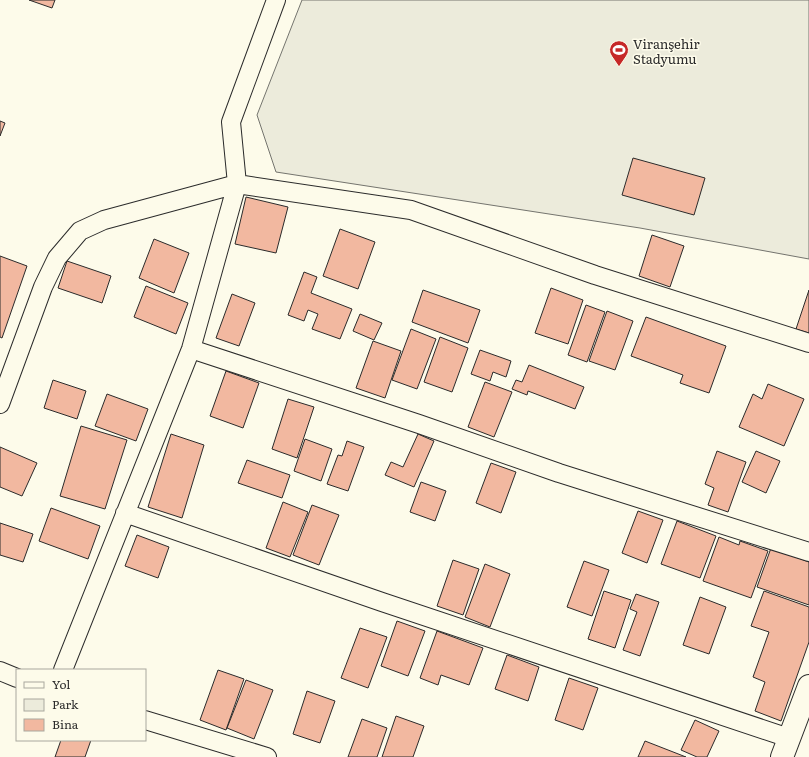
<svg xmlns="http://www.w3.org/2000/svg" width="809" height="757" font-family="Literata,serif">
<rect width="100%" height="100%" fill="#fdfbea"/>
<!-- green -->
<path fill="#ecebdb" stroke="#74746e" d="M302,0H809V259L640,228L276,172L257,115Z"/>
<!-- building -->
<path fill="#f2b8a0" stroke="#2b2b2b" d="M29,0H55L52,8Z
M0,121L5,123L0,136Z
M633,158L705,178L694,215L622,195Z
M246,197L288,207L276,253L235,244Z
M340,229L375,242L358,289L323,276Z
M652,235L684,246L670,287L639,276Z
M154,239L189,253L174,293L139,278Z
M0,256L27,266L2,338L0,337Z
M67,261L111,276L102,303L58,288Z
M304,272L317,277L311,293L352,309L340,339L312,329L318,314L308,310L304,321L288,315Z
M146,286L188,303L176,334L134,317Z
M551,288L583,300L568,344L535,333Z
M423,290L480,310L468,343L412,322Z
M809,290V333L796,329Z
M232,294L255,303L239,346L216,338Z
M586,305L605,312L587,362L568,355Z
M607,311L633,321L615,370L589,361Z
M360,314L382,323L374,340L353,331Z
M646,317L726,346L709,393L680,383L683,375L631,356Z
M411,329L436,339L417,389L392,380Z
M440,337L468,348L452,392L424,382Z
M373,341L401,351L385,398L356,388Z
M480,350L511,361L506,377L493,372L490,381L471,374Z
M529,365L584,387L575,409L528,391L527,395L512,389L516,380L522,382Z
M226,371L259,383L243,428L210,416Z
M53,380L86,391L77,419L44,408Z
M485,382L512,392L494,437L468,427Z
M768,384L804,399L784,446L739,427L753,394L762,399Z
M107,394L148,409L136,441L95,426Z
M288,399L314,407L297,458L272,449Z
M81,426L127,440L105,509L60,496Z
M171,434L204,445L182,518L148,507Z
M418,434L434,441L414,487L385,475L391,462L403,467Z
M305,439L332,449L321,481L294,471Z
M347,441L364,447L348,491L327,484L338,455L342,456Z
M0,447L37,463L22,496L0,487Z
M717,451L746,462L728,512L708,505L714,488L705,484Z
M756,451L780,461L766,493L742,482Z
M247,460L290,475L282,498L238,483Z
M491,463L516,472L501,513L476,503Z
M421,482L446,491L435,521L410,512Z
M283,502L308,512L290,557L266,548Z
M312,505L339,515L319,565L293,555Z
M51,508L100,526L88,559L39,541Z
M638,511L663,520L647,563L622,553Z
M677,521L716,536L700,578L661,564Z
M0,523L33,534L23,562L0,555Z
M137,535L169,547L158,578L125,566Z
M719,537L739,545L740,541L768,551L751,598L703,581Z
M771,548L809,562V605L757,587Z
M453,560L479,569L463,615L437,606Z
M584,561L609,570L592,616L567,607Z
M485,564L510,574L490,627L465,617Z
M604,591L631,600L615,648L588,639Z
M764,591L809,607V642L781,721L755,711L765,682L753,677L769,632L751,626Z
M636,594L659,602L640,656L623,650L637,612L630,609Z
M700,597L726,607L709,654L683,645Z
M397,621L425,631L408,676L381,666Z
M360,628L387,637L368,688L341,678Z
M437,631L483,648L469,685L441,675L438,685L420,678Z
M507,655L539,667L528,701L495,689Z
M218,670L244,679L226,730L200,720Z
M569,678L598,688L583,730L555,720Z
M246,680L273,690L254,739L227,728Z
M307,691L335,701L320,743L293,734Z
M396,716L424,726L413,757H382Z
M362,719L387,728L377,757H348Z
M695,720L719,731L707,757H697L681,750Z
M61,740H91L85,757H55Z
M645,741L686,757H638Z"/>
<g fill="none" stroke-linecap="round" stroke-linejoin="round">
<defs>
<path id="minor" d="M191,349L419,424L559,473L809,552
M0,404L43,287L57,258L80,231L104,220L237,184L411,210L595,275L809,343
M125,513L382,602L789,738
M63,670L191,349L237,184L231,122L276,0
M0,671L17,678
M145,720L267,757"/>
<path id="tertiary" d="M782,757L809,686"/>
</defs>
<!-- minor casing -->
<use href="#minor" stroke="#2b2b2b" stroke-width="20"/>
<!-- tertiary casing -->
<use href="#tertiary" stroke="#2b2b2b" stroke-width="24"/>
<!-- minor -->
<use href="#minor" stroke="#fdfbea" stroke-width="18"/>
<!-- tertiary -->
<use href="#tertiary" stroke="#fdfbea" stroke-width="22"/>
</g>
<!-- icons -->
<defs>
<symbol id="stadium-pin" viewBox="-11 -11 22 30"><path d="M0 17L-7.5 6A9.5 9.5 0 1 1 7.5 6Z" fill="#c62828" stroke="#fdfbea"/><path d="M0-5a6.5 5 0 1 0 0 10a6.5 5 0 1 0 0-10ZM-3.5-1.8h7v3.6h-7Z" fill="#fff"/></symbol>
</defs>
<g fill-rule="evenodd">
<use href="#stadium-pin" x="608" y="39" width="22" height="30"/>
</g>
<g text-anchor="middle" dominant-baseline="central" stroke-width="3" stroke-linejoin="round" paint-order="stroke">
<!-- poi labels -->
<g font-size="13" fill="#2b2b2b" stroke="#fdfbea" text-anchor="start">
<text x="633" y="43">Viranşehir<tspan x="633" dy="15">Stadyumu</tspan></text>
</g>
</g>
<!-- legend -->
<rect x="16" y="669" width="130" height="72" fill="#fdfbea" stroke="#a9a89e"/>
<rect x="24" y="682" width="20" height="6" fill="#fdfbea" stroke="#a9a89e"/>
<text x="52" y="689" font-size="12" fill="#2b2b2b">Yol</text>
<rect x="24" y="699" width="20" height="12" fill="#ecebdb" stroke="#a9a89e"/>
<text x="52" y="709" font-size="12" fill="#2b2b2b">Park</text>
<rect x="24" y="719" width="20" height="12" fill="#f2b8a0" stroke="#a9a89e"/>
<text x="52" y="729" font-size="12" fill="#2b2b2b">Bina</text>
</svg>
